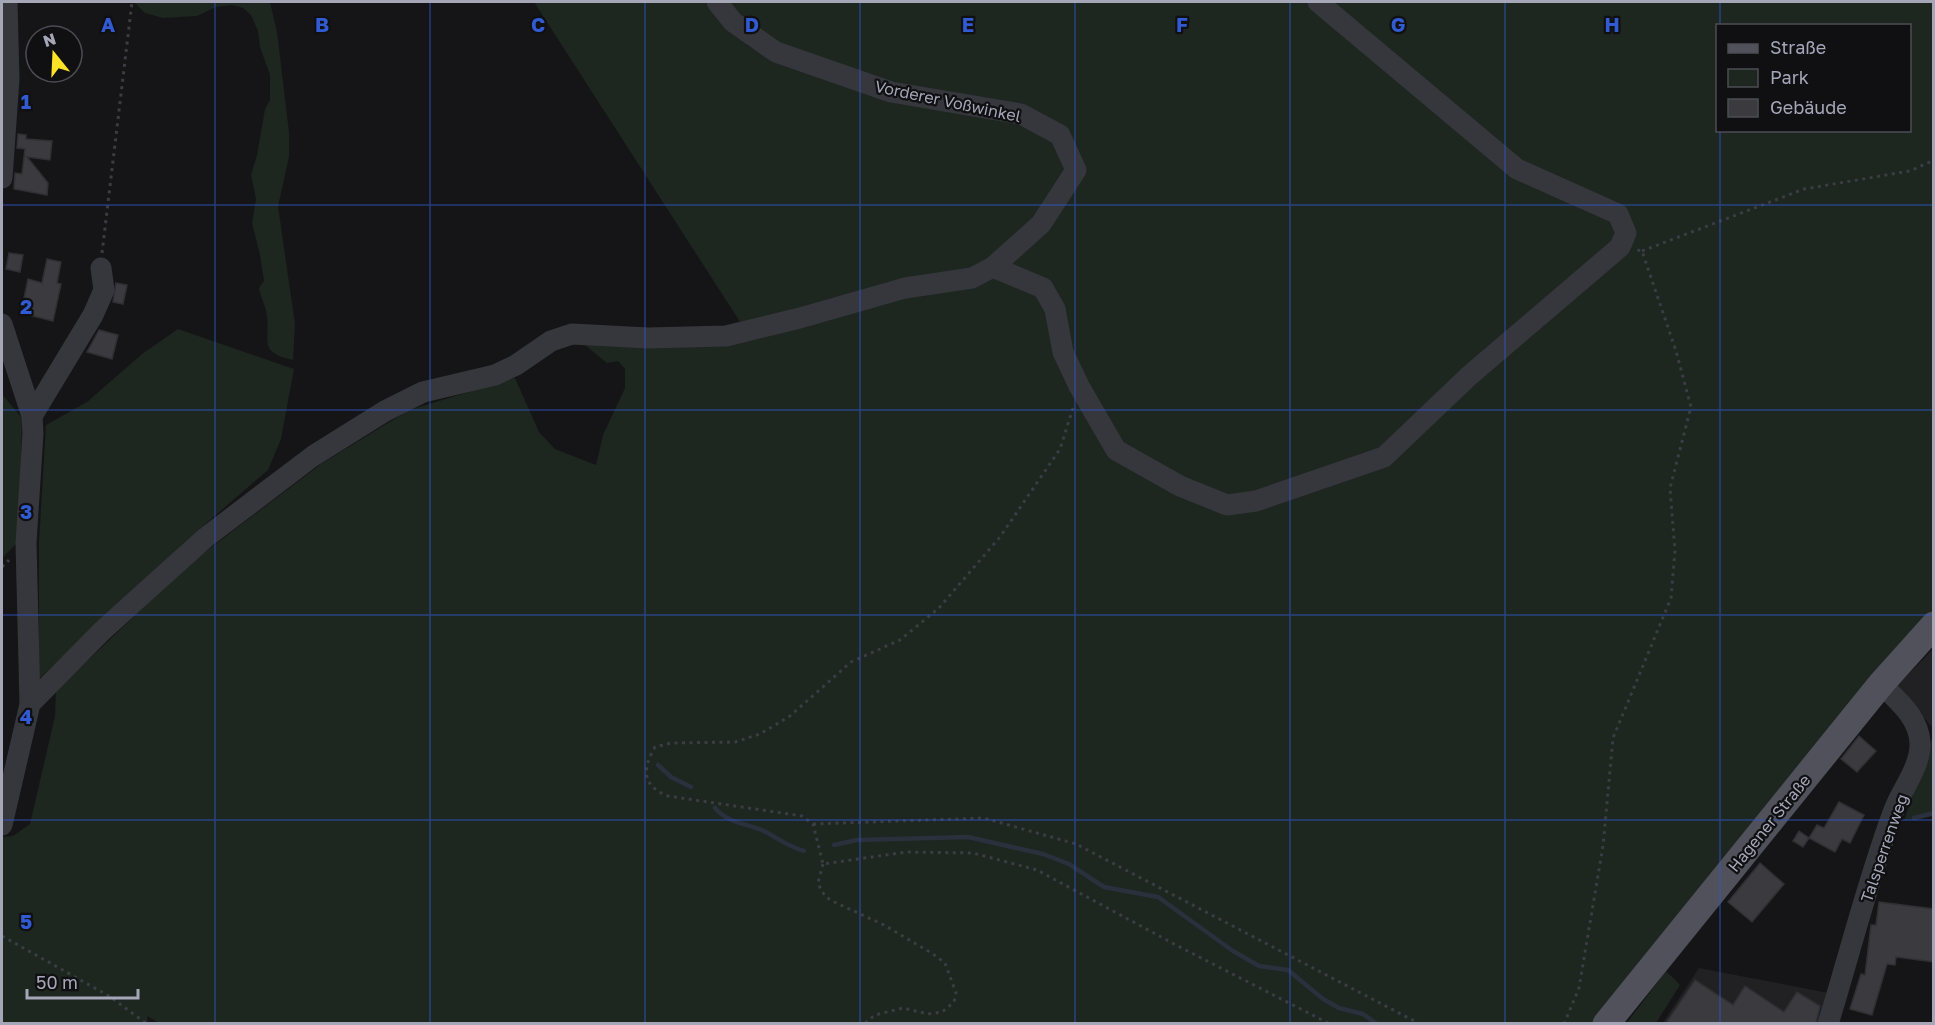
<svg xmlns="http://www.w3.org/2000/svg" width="1935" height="1025" font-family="'Golos Text',sans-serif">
<rect width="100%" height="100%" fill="#151517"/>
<!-- built -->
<path fill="#212124" d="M1933,649V728L1896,687Z
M1699,968L1829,993L1820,1023L1662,1024Z"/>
<!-- green -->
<path fill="#1d261f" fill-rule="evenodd" d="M134,2H270L277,32L289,132V157L278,206L295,324L293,360C258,352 270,342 267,316C266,307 261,298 259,288L264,281L260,255L252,223L256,199L251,175L257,155L265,109L270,100V75L260,47L258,31L251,15L243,8L232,5L216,7L197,16L163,18L145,13Z
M534,2H711L748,46L819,76L895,99L1018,119L1058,140L1070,171L1077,172L1061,134L1021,113L892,89L777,48L735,20L720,2H1933V624L1881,684L1737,869L1606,1023L161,1024L147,1016L148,1023L2,1024V837L13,836L30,824L55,716L56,691L189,564L321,464L409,410L515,378L539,432L555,449L596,465L603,435L625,388V369L618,361L607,363L581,342L589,329L601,327L616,343L709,344L747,339L803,328L892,297L969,281L964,271L868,291L742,325ZM1718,26H1910V130H1718Z
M178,329L294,369L281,439L268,470L188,539L39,679V542L46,425L87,402L142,354Z
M2,394L22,418L19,541L2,558Z
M1933,735V816L1904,821Z
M1666,971L1680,985L1656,1023L1626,1024Z"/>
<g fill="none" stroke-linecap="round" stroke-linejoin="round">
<!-- stream -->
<path stroke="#2a303c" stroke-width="4.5" d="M658,765L671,777L691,787
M715,808C730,825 748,823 766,832C779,839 789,847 804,851
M1914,818L1934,813
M834,845L857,840L968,837L1043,854L1069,864L1104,887L1158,897L1233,951L1259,966L1288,970L1323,999L1339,1008L1363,1014L1377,1024"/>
</g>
<!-- building -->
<path fill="#3a3a3f" stroke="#302f33" stroke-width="1.5" d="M18,134L26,135V139L52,141L50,160L27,157L48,183L47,195L14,189L15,173L22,174L25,149L17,148Z
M9,253L23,255L20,272L6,269Z
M47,259L61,262L57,283L61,284L53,321L21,313L28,279L42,283Z
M116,283L127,285L123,304L113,302Z
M99,330L118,335L112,359L87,352Z
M1859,736L1876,751L1857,772L1841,759Z
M1839,802L1864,815L1850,843L1842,839L1835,852L1809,838L1817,825L1824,828Z
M1799,831L1809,838L1803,847L1793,841Z
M1760,863L1784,884L1752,922L1728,902Z
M1879,902L1934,909V962L1896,957L1895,965L1887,964L1872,1015L1850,1009L1861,974L1865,975L1871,925H1876Z
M1695,980L1733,1005L1745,986L1784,1012L1797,992L1820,1006L1816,1023H1666Z"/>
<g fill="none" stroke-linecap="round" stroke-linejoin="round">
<!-- path -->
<path stroke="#3b3c44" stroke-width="3" stroke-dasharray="3 4.5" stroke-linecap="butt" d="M1642,251L1804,189L1910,171L1934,160
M102,253L132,2
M1073,408L1060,449L1000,537L939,608L900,640L851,662L790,716L760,734L735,742L671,743L655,747C642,769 642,786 668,796L802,816L813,824L823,864L907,852L973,853L1037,870L1176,945L1330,1024
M2,567L9,560
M813,824L984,818L1076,844L1420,1024
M823,864L818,883L822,892L830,900L884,925L933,954L945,963L956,993L954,1002L942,1012L928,1014L903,1008L875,1015L864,1024
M2,936L109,996L147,1024
M1564,1024L1579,988L1603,846L1613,738L1671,598L1675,551L1670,488L1691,407L1676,351L1642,251L1637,250"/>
<!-- minor -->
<path stroke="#36363d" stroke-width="21" d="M2,178L9,79L7,2
M993,267L1043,288L1055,309L1063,352L1079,386L1116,450L1180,486L1227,505L1256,501L1384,457L1469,376L1620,247L1626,233L1618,214L1517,169L1318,2
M2,324L32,416L33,433L26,543L30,704L2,825
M32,416L93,315L104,290L101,268
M30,704L102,631L205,538L313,456L385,411L423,392L495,375L516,365L551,341L572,334L648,338L726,336L800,318L905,288L972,278L993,267L1041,224L1076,170L1060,135L1021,114L891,92L776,52L733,22L717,2
M1828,1024C1850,953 1868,879 1894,810C1902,789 1921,766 1920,743C1919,717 1897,700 1881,684"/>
<!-- major -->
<path stroke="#51515c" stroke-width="27" d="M1606,1024L1881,684L1934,625"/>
</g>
<!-- grid -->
<path fill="none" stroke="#315bd3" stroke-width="1.5" stroke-opacity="0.55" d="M215,2V1024M430,2V1024M645,2V1024M860,2V1024M1075,2V1024M1290,2V1024M1505,2V1024M1720,2V26M1720,130V1024M2,205H1934M2,410H1934M2,615H1934M2,820H1934"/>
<g text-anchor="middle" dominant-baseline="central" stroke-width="4.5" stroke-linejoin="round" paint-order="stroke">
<!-- street labels -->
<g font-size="16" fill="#a5a7b9" stroke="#101012">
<text transform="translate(948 101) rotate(12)">Vorderer Voßwinkel</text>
<text transform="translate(1769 823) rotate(-51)">Hagener Straße</text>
<text transform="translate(1884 848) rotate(-71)">Talsperrenweg</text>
</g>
</g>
<g font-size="20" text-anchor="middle" font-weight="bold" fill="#315bd3" stroke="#101012" stroke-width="4.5" stroke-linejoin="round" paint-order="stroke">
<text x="108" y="32">A</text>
<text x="322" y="32">B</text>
<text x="538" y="32">C</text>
<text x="752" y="32">D</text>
<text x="968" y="32">E</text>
<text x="1182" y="32">F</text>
<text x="1398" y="32">G</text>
<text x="1612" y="32">H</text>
<text x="26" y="109">1</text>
<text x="26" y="314">2</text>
<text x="26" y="519">3</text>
<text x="26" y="724">4</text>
<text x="26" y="929">5</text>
</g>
<!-- border -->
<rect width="1935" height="1025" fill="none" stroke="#a5a7b9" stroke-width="6"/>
<!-- legend -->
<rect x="1716" y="24" width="195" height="108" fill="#101012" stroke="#4c4c55" stroke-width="1.5"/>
<rect x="1728" y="44" width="30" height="9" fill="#51515c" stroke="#4c4c55" stroke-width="1.5"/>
<text x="1770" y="54" font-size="18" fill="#a5a7b9">Straße</text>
<rect x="1728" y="69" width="30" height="18" fill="#1d261f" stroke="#4c4c55" stroke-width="1.5"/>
<text x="1770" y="84" font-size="18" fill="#a5a7b9">Park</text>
<rect x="1728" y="99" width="30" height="18" fill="#3a3a3f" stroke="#4c4c55" stroke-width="1.5"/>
<text x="1770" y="114" font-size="18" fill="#a5a7b9">Gebäude</text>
<!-- north arrow -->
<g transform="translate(54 54) rotate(342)"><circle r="28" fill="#101012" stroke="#4c4c55" stroke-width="1.5"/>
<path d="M0-4.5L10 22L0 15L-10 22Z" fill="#ffe225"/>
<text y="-9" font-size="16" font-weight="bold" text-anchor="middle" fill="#a5a7b9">N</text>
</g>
<!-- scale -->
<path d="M27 989v9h111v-9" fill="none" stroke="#a5a7b9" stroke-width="3"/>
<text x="36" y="989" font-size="18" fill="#a5a7b9" stroke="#101012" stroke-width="4.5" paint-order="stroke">50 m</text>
</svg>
